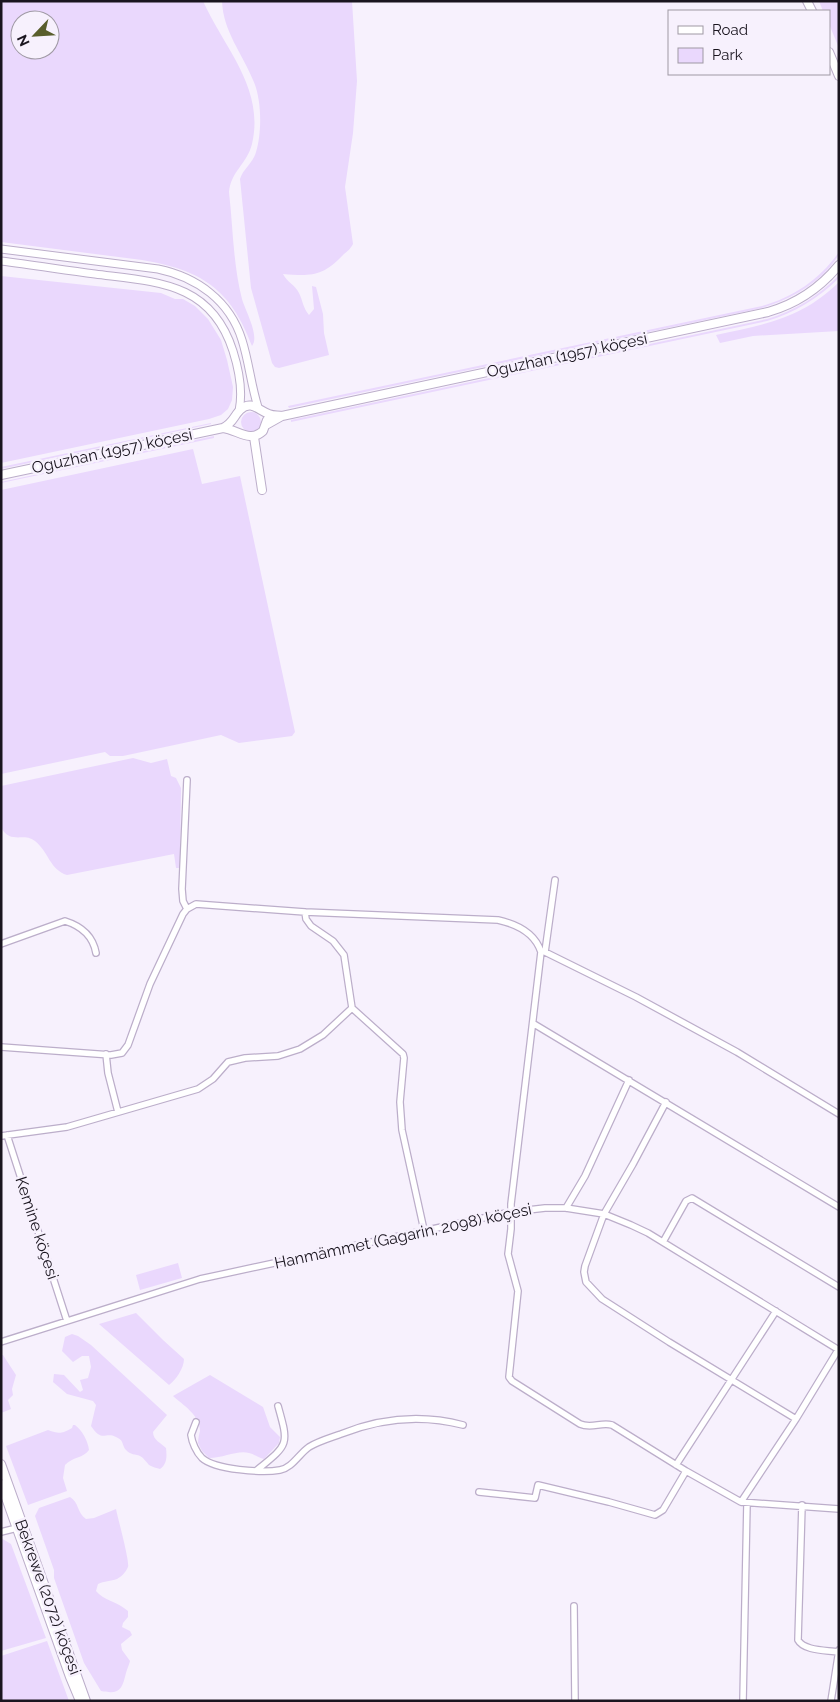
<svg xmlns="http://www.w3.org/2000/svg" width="840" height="1702" font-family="Raleway,sans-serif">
<rect width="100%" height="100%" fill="#f7f1fd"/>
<!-- green -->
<path fill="#ead8fd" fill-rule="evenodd" d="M1,1H203C224,48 265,88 252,144C247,164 231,171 229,192C233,227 233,264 242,299C245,310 260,336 252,346C230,288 201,270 142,260L1,242ZM20,20H50V50H20Z
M222,1H352L357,81L353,133L345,187L353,244C350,250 346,252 342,256C322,277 310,276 283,274C287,282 295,285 299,293C303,301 303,308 309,315L314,309L312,286L316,287L323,314L324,333L329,355L279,368L275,367L272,363L251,288L240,179C243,169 253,163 256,152C262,133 262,99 253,80C242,53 223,31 222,1Z
M819,1H839V48L829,24V11H823Z
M839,252C838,258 833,263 829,268C811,288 788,300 762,308L289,408L288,406L762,306C794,297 820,279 839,252Z
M839,275V278C819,298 794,313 767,321L291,422V420L767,319C794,311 819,296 839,275Z
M1,276L161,293L175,299H183L195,306L208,319L221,340L227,360L233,387L232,400L228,409L221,415L209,419L1,463Z
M839,282V331L753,336L720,343L716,335C764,325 803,318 839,282Z
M241 422a10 10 0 1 1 20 0a10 10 0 1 1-20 0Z
M211,423V424L1,469V467Z
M214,436V438L1,483V482Z
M193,449L202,484L240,476L295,732L292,736L239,743L221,735L123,756H110L105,752L1,774V490Z
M133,758L151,763L167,759L171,776L176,778L181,788L180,868H176L174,854L67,875C50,870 48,851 35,841C23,832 10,845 1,827V786Z
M178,1263L182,1278L140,1290L136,1275Z
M136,1313L163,1340L184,1359C184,1368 176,1380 169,1385L99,1324Z
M72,1334L78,1336L91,1345L167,1415L153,1432C153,1440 161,1443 166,1448C167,1457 167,1464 160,1469C157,1468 152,1467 149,1465C146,1462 144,1458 140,1456C136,1454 130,1455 126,1450C122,1446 124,1441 118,1438C105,1430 103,1444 91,1426L96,1405L93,1401L67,1394L53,1382L54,1374L64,1375L80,1392L83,1390L80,1380L88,1378L91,1367L89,1356H82L73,1362L62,1351L65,1337Z
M1,1355H3L16,1375L12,1389L13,1395L8,1400L11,1409L1,1413Z
M210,1375L263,1407L270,1427L280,1437L279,1443L264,1459C259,1458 254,1454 249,1453C237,1450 224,1458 209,1458L202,1451L198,1443C198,1439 199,1435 200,1431C200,1415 183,1405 173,1396Z
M73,1425H75C82,1430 88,1441 89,1450C84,1458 72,1457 65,1465L63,1478L67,1491L28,1505L6,1446L48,1430C59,1434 61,1434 72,1428Z
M70,1497C79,1502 77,1513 86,1519L94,1518L116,1509C118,1519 130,1562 128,1567C126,1572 121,1577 117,1579C111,1581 104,1581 98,1584L96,1591C103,1600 118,1602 128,1611V1617L123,1623L122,1627L130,1631L132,1635L121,1644L122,1650L130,1661C129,1665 127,1669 126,1673C122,1689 120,1695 101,1691L84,1663L54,1578V1570L35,1516L39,1508Z
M1,1538L11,1544L46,1638L1,1651Z
M47,1641L69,1701H1V1656Z"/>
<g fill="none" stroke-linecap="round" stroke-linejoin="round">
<defs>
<path id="minor" d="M187,780L182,889L183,901L187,909
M555,880L545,952L636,997L737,1052L839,1114
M305,912L306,919L311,926L333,941L344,955L352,1008L403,1054L404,1058L400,1102L402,1130L424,1230
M1,944L65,921C81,926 93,936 96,953
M534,1024L839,1207
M1,1047L111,1055L122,1053L128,1045L150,984L183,914L187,909L196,904L305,912L498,920C516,924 535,933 541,952L511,1204V1229L508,1254L518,1291L509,1377L512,1381L580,1424C591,1429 601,1422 612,1425L686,1471L741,1502L839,1509
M106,1054L108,1073L118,1112
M666,1102L633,1164L604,1214L585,1266L584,1272L586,1282L602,1299L669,1342L796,1419L838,1350
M7,1135L67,1321
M1,1136L67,1127L198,1089L213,1079L228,1062L245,1058L278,1056L300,1049L323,1035L352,1008
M566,1208L585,1176L629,1080
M663,1242L686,1201L692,1198L839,1287
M1,1342L200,1279L511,1212L545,1208H566L604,1214L631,1225L648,1233L839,1350
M196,1422L191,1435C192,1442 196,1452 202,1458C215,1470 263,1473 280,1470C292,1468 299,1454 309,1447C319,1441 330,1438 341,1434C381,1418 421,1414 463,1425
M676,1465L776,1311
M257,1470C289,1444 289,1445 278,1406
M479,1492L535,1498L538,1485L609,1502L655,1515L663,1510L686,1471
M741,1502L796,1419
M802,1505L798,1640C804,1651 826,1650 838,1652
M1,1532L17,1528
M574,1606L575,1701
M743,1701L747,1503
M831,1701L839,1650"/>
<path id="tertiary" d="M1,249L158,269C197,277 230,301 242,340C249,362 251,385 258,407
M1,261C33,265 64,270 95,274C157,282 211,282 233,351C239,370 243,392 239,411"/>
<path id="secondary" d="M807,1L812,11
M829,52L839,76
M282,416L768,312C796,304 820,288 839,265
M223,428C238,430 250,443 263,431L267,420
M254,437L262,490
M1,475L223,428C234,422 233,417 240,410C251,399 259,411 269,414C273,416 278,415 282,416L266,425
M1,1464L86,1701
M1,1484L70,1677L80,1701"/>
</defs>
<!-- minor casing -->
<use href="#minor" stroke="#bcaeca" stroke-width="8"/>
<!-- tertiary casing -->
<use href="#tertiary" stroke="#bcaeca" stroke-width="9"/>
<!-- secondary casing -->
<use href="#secondary" stroke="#bcaeca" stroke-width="10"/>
<!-- minor -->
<use href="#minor" stroke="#fff" stroke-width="5.5"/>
<!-- tertiary -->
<use href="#tertiary" stroke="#fff" stroke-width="7"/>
<!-- secondary -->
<use href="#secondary" stroke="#fff" stroke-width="8"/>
</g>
<g text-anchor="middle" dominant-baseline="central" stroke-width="5" stroke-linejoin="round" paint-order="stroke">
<!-- street labels -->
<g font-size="16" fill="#1a151f" stroke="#f7f1fd">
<text transform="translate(567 355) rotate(-12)">Oguzhan (1957) köçesi</text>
<text transform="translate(112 451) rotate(-12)">Oguzhan (1957) köçesi</text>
<text transform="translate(37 1228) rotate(72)">Kemine köçesi</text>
<text transform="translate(403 1236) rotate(-12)">Hanmämmet (Gagarin, 2098) köçesi</text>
<text transform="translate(48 1597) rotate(70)">Bekrewe (2072) köçesi</text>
</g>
</g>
<!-- border -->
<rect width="840" height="1702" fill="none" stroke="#1a151f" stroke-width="5"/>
<!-- legend -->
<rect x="668" y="10" width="162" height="65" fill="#f7f1fd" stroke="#9f99a4"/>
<rect x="678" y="26" width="25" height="8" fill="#ffffff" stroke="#9f99a4"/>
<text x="712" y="35" font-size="15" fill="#1a151f">Road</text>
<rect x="678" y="48" width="25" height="15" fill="#ead8fd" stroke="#9f99a4"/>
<text x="712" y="60" font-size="15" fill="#1a151f">Park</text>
<!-- north arrow -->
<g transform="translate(35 35) rotate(245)"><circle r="24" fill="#f7f1fd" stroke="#9f99a4"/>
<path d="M0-4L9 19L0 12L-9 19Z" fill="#595e2c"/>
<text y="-8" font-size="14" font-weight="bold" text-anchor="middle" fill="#1a151f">N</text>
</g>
</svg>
